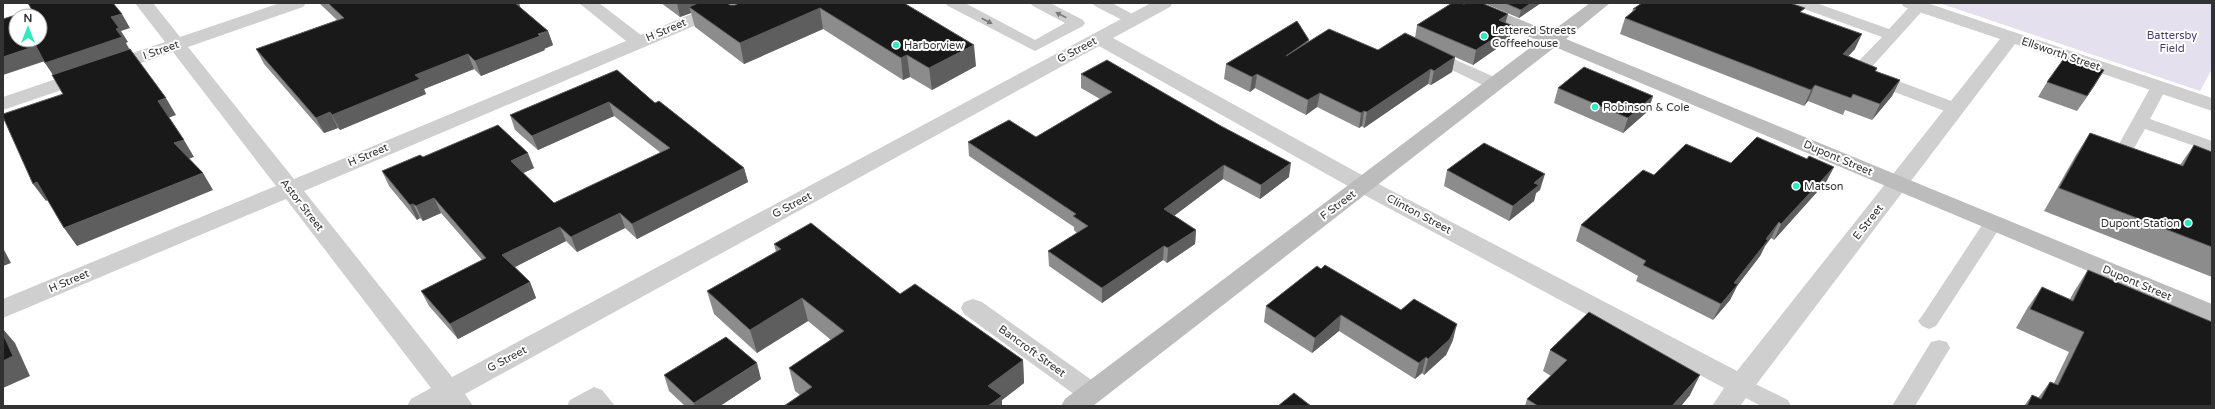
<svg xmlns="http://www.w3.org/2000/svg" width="2215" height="409" font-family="'Varela Round',sans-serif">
<rect width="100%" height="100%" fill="#fff"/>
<!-- green -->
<path fill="#e4e0ee" d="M1939,3H2212V69L2200,91Z"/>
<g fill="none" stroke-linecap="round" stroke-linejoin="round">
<!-- lane -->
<path fill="#cfcfcf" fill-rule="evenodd" d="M945,3H965L1035,40L1065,23L1033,6L1030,3H1050L1083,20L1085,23L1083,26L1035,51L948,6Z
M1092,3H1112L1138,17L1141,20L1138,23H1128L1095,6Z
M1793,3H1816L1889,29L1913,3H1925L1927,6L1924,9L1869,70L1962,105L1965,109L1962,113H1950L1852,76L1850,72L1852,68L1882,37L1796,6Z
M1429,48L1501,80L1503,84L1501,88H1489L1423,56L1421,53L1423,50Z
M2159,82L2165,83L2167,87L2150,119L2212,141V152L2145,129L2129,157L2123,159L2117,157L2114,153L2153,83Z
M1993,217L2000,219L2003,223L1936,326L1929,329L1922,326L1918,321L1922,316L1986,219Z
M1939,340L1947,342L1950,348L1915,406H1892L1931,342Z
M1741,377L1788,400L1791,406H1761L1733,391L1730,385L1733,379Z
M594,387L602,390L615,406H567L570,400Z"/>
<!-- street -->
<path fill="#cfcfcf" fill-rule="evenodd" d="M135,3H153L180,37L280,3H306L303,7L188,47L294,179L626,41L579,3H599L641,35L718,3H742L739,7L304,191L452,377L1151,3H1173L1170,7L1113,38L1371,180L1737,371L2000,39L1904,7L1901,3H1927L2212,98V111L2015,44L1740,406H1712L1724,388L1355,190L1099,46L465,394L473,406H407L411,399L431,388L286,199L3,318V299L276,186L173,52L3,110V97L165,42Z
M973,299L982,302L1100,386L1104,393L1100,400L1091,403L1082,400L964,314L961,308L964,302Z"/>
<!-- secondary -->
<path fill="#bcbcbc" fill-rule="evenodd" d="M1455,3H1479L1551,32L1590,3H1610L1566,39L2212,304V323L1555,47L1093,406H1061L1065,399L1539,41L1458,7Z"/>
</g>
<!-- wall -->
<path fill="#8c8c8c" d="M319,3H519L520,8L548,31L553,45L544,49L545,50L481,76L474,69L424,89L426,94L340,130L338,128L324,133L264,64L256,49L337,20Z
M661,3H727L730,5H735L904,3L976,66L932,90L910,77L903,80L823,29L744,64L695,27L691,13L680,17Z
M1484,3H1541L1519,18Z
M1464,4L1508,14L1505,23L1509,40L1473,65L1455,57L1452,72L1431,85L1428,84L1364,128L1362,126L1359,128L1317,107L1306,115L1255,88L1250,92L1224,79L1226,64L1309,41L1378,50L1415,38L1417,25Z
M1633,9L1803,13L1855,49L1848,56L1877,68L1876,72L1900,80L1892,96L1872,120L1845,110L1843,115L1808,101L1804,106L1620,34L1625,18L1632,12Z
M617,70L655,103L744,168L748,182L637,239L625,228L577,252L566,241L515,267L530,282L536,298L458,339L429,306L421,291L482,260L441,213L423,221L420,218L417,220L389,186L382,171L423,157L534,168L523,173L554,203L661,153L614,116L538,150L515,130L510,115Z
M1081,74L1289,177L1260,199L1223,179L1174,216L1196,230L1195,244L1167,263L1163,260L1102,303L1049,266L1048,251L1077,233L1074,230V227L969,156L968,142L1036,137L1100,99L1081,88Z
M2047,82L2095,85L2077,111L2038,97Z
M1558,88L1653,96L1648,111L1623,133L1554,103Z
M2090,133L2180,165L2194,145L2212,152V277L2044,211L2076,155Z
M1807,159L1834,167L1826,182L1774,240L1771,238L1765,246L1760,256L1737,286L1730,300L1713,320L1636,281L1638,276L1576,241L1581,225L1654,175L1731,163Z
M1447,170L1540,190L1536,193L1534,201L1509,221L1444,186Z
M774,244L900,294L1023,360L1024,383L1002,400L800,395L795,391L789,368L831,340L808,321L757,353L714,314L707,291L776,252Z
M2088,270L2212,406H2024L2032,395L2038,398L2050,382L2054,383L2069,352L2016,328L2028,307L2042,287L2070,299L2075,290Z
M1266,306L1401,310L1453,340L1446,355L1424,375L1422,373L1415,379L1339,331L1312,353L1264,322Z
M1550,350L1690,395L1681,406H1525L1527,399L1551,376L1543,371Z
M664,375L761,379L720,406H685L669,391Z"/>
<!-- shaded-wall -->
<path fill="#5e5e5e" d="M511,3H519L521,10Z
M677,3H705L689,7L691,13L680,17Z
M1531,3H1541L1519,18L1521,10Z
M820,8L823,29L744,64L740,43Z
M122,14L130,28L121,31L128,42L126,43L131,52L55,78L45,63L116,29L111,17Z
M1508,14L1504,28L1499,20Z
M1513,26L1509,40L1473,65L1476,50Z
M548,31L553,45L544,49L545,50L481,76L475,61Z
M1862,34L1855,49L1836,69L1843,54Z
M974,45L976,66L932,90L929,68Z
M36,46L45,61L3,75V57Z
M468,54L474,69L424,89L426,94L340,130L332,115L415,75Z
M907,55L910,77L903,80L901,58Z
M1455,57L1452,72L1431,85L1434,71Z
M1431,69L1428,84L1364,128L1367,112Z
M2104,70L2095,85L2077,111L2087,96Z
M1257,74L1255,88L1250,92L1252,77Z
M1900,80L1892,96L1872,120L1880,104Z
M1815,85L1808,101L1804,106L1811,90Z
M1320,93L1317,107L1306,115L1308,100Z
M1653,96L1648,111L1623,133L1628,118Z
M166,98L176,115L168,118L158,101Z
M609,102L614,116L538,150L532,136Z
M1364,111L1362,126L1359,128L1361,113Z
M330,112L338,128L324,133L316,118Z
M184,140L194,157L185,160L174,143Z
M528,153L534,168L517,176L511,161Z
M1291,163L1289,177L1260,199L1261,185Z
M1224,165L1223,179L1163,224L1164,209Z
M1834,167L1826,182L1774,240L1781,224Z
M744,168L748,182L637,239L632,224Z
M203,173L213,190L77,246L64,228Z
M1545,174L1540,190L1536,193L1534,201L1509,221L1513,206L1534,183Z
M37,182L49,199L46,201L33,184Z
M434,198L441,213L423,221L416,206Z
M413,204L420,218L417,220L410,205Z
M620,213L625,228L577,252L571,237Z
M1779,222L1771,238L1765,246L1760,256L1737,286L1730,300L1713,320L1721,304L1734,283L1766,239Z
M560,227L566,241L509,270L502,255Z
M1196,230L1195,244L1167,263L1168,248Z
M1164,246L1163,260L1102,303V288Z
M3,248L11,263L3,266Z
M530,282L536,298L458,339L450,324Z
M802,298L808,321L757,353L750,330Z
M1341,315L1339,331L1312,353L1315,338Z
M1457,324L1453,340L1446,355L1424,375L1428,359Z
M3,329L15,343L30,376L3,388Z
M1426,357L1422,373L1415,379L1419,363Z
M1023,360L1024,383L1002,400V406H988V386Z
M757,363L761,379L720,406H695L694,403Z
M1700,375L1690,395L1681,406H1672Z"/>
<!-- building -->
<path fill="#191919" stroke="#5e5e5e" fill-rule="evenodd" d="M28,3H113L122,14L111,17L119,28L116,29L122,37L45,63L36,46L3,57V19L32,10ZM16,16H40V40H16Z
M328,3H515L548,31L538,34L540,36L475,61L468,54L415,75L420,79L332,115L330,112L316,118L256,49L344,18Z
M698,3H727L730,5H735L739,3H904L974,45L929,68L907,55L901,58L820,8L740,43L689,7Z
M1452,3H1460L1464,4L1466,3H1482L1508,14L1499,20L1513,26L1476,50L1417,25Z
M1505,3H1531L1521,10Z
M1642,3H1790L1805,8L1800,12L1862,34L1843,54L1877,68L1875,71L1900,80L1880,104L1853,94L1851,98L1815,85L1811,90L1625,18L1636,9H1633Z
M1297,21L1309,40L1286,56L1329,29L1378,50L1405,33L1455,57L1434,71L1431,69L1367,112L1364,111L1361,113L1320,93L1308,100L1257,74L1252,77L1226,64Z
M130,49L166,98L158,101L184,140L174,143L203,173L64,228L37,182L33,184L3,117V114L63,94L52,75Z
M2065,57L2104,70L2087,96L2047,82Z
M1107,60L1221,126L1291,163L1261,185L1224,165L1164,209L1196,230L1168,248L1164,246L1102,288L1048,251L1088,226L1073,216L1076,214L968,142L1009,120L1036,137L1112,92L1081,74Z
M1584,67L1653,96L1628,118L1558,88Z
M617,70L655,103L659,101L744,168L632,224L620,213L571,237L560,227L502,255L530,282L450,324L421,291L486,258L434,198L416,206L413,204L410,205L382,171L420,155L423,157L498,125L528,153L511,161L554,203L670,148L609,102L532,136L510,115Z
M2090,133L2183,166L2194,145L2212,152V247L2059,188Z
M1757,137L1807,159L1809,156L1834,167L1781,224L1779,222L1766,239L1768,240L1734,283L1738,284L1721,304L1643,265L1646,261L1581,225L1643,170L1654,175L1686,144L1731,163Z
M1484,143L1545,174L1534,183L1539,185L1513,206L1447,170Z
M811,223L900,294L915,284L1023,360L988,386L1002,396L988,406H784L812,387L789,368L844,331L802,298L750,330L707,291L781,249L774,244Z
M1325,265L1401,310L1414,299L1457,324L1450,339L1428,359L1426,357L1419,363L1341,315L1315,338L1266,306L1317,266L1321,269Z
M2088,270L2212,322V406H2027L2032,395L2041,399L2050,382L2058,385L2084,332L2030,309L2042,287L2073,301Z
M1589,312L1700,375L1672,406H1538L1527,399L1567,360L1550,350Z
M3,334L13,356L3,361Z
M726,337L757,363L694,403L664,375Z
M1294,393L1311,406H1278Z"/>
<!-- one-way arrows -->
<defs><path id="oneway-solid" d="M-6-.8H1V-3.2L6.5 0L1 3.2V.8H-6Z"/></defs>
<g fill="#797979">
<use href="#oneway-solid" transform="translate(1061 15) rotate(-153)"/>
<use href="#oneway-solid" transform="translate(987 21) rotate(28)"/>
</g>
<!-- markers -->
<g fill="#32eac0" stroke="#fff" stroke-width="1.5">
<circle cx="1484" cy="36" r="4"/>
<circle cx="896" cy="45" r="4"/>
<circle cx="1595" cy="107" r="4"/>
<circle cx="1796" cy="186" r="4"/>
<circle cx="2188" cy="223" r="4"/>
</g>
<g text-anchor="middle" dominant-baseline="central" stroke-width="4" stroke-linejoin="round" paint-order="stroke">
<!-- street labels -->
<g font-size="11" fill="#323232" stroke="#fff">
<text transform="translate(666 30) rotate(-23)">H Street</text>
<text transform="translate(161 50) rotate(-19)">I Street</text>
<text transform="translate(1077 50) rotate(-28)">G Street</text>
<text transform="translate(2061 54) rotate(19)">Ellsworth Street</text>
<text transform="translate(368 155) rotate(-23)">H Street</text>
<text transform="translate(1838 158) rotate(23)">Dupont Street</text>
<text transform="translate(302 205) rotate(52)">Astor Street</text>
<text transform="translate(792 205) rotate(-28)">G Street</text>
<text transform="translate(1338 205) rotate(-37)">F Street</text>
<text transform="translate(1419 214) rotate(28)">Clinton Street</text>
<text transform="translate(1868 222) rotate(-52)">E Street</text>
<text transform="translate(69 281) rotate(-23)">H Street</text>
<text transform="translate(2137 283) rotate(23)">Dupont Street</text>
<text transform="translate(1032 351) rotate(36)">Bancroft Street</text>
<text transform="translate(507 359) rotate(-28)">G Street</text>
</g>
<!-- poi labels -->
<g font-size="11" fill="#323232" stroke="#fff" text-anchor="start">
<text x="1492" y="30">Lettered Streets<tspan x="1492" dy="13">Coffeehouse</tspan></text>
<text x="904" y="45">Harborview</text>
<text x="1603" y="107">Robinson &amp; Cole</text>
<text x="1804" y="186">Matson</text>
<text x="2180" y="223" text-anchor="end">Dupont Station</text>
</g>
<!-- park labels -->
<g font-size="11" fill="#503d6f" stroke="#fff">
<text x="2172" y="35">Battersby<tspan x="2172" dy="13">Field</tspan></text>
</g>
</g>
<!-- border -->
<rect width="2215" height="409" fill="none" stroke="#323232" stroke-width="8"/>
<!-- north arrow -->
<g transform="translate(28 28)"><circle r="19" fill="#ffffff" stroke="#adadad"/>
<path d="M0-3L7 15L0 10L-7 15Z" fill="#32eac0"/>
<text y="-6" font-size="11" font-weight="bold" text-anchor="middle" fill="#323232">N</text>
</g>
</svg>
